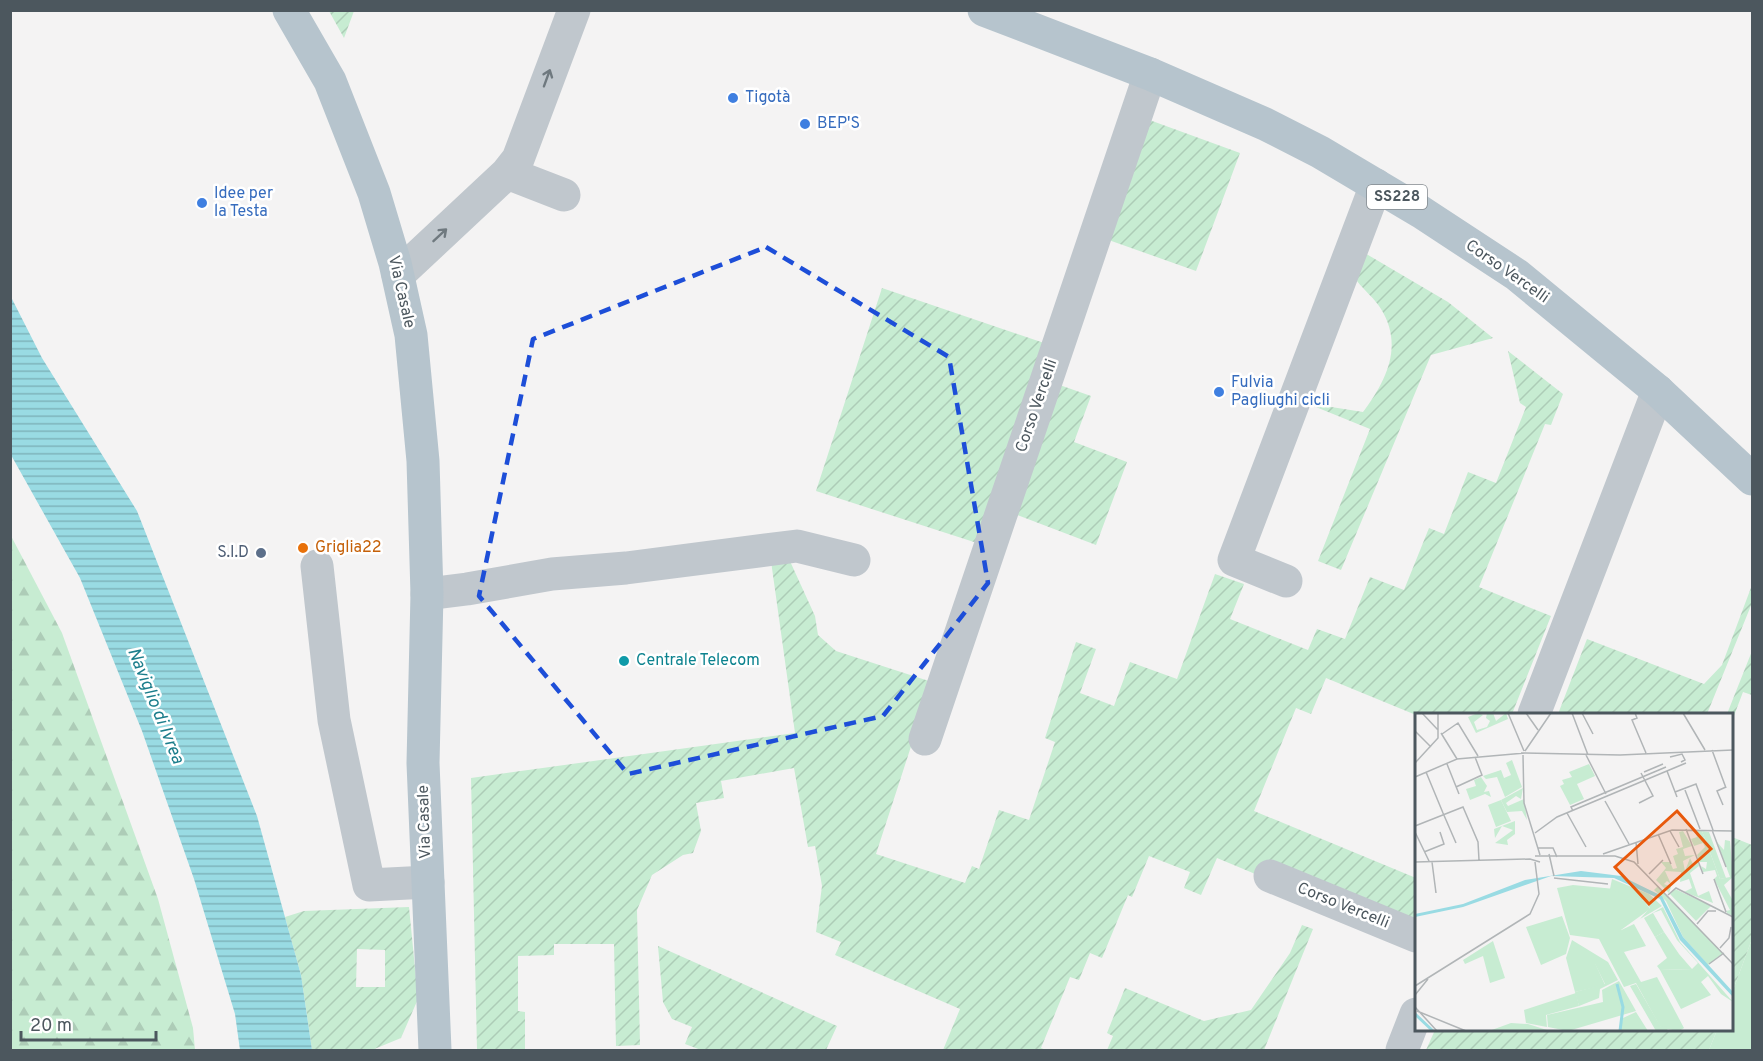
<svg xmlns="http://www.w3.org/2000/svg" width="1763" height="1061" font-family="Overpass,sans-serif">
<defs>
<pattern id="forest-firs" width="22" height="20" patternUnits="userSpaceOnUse" patternTransform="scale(1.5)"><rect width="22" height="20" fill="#c7ecd2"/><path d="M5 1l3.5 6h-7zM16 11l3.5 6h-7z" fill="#adccb7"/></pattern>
<pattern id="garden-furrows" width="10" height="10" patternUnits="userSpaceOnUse" patternTransform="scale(1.5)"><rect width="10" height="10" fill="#c7ecd2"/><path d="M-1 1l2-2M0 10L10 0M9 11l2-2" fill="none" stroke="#adccb7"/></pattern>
<pattern id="water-rules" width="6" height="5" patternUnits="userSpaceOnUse" patternTransform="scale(1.5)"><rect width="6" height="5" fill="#99dbe3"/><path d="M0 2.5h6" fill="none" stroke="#7fb4bb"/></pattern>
</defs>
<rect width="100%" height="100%" fill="#f4f3f3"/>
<!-- grass -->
<path fill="#c7ecd2" d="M1752,939V1050H1709L1717,1030H1732V993Z"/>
<!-- forest -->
<path fill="url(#forest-firs)" d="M10,534L62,633L158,899L193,1028L195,1050H11Z"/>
<!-- garden -->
<path fill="url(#garden-furrows)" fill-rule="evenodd" d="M329,11H354L344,38Z
M1144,118L1240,153L1196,271L1103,238Z
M1363,252L1448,302L1493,338L1431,355L1341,570L1318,561L1370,429L1306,403L1363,412C1386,381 1404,346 1381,309C1375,299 1364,290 1357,281Z
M882,288L1044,343L977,543L816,491Z
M1508,351L1563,394L1551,425L1545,424L1479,587L1551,616L1512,714L1416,715L1326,678L1311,714L1296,708L1254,811L1416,878V929L1260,876L1217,858L1201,895L1184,888L1190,872L1149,856L1132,897L1128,895L1102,958L1090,953L1079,980L1070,977L1041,1048L1046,1050H943L960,1009L835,955L841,942L816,932L822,886L815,846L808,847L794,768L721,781L724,798L696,803L701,831L693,853L683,855L652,875L637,910L640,1045L616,1046L614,944H554V955L518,956V1011L525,1012V1050H477L471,778L795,733L771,561L789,559L815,616L818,635L836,651L932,682L876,854L965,883L972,866L979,869L999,810L1029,820L1055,742L1045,738L1076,642L1096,649L1080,693L1114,706L1130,662L1177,679L1215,574L1244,584L1230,619L1308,650L1317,629L1345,639L1370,577L1404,590L1429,528L1444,534L1468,472L1496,483L1526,407L1520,403Z
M1054,383L1091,396L1074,442L1127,462L1096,545L1007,511Z
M1752,585V603L1707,714H1558L1587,639L1704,684L1722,665Z
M1752,651V695L1743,692L1732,721V714H1727Z
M1732,837L1752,845V939L1732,993Z
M409,907L418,999L401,1038L372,1050H312L301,975L285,917L304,911ZM357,949L385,950V987H356Z
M1302,925L1313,929L1264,1050H1107L1113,1036L1107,1033L1125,988L1204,1021L1251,1010L1290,953Z
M658,946L837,1026L826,1050H701L685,1044L692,1027L672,1019L663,1002Z
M1435,1030H1717L1709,1050H1426Z"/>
<!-- water -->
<path fill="url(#water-rules)" d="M10,295L42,358L137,511L257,816L301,975L312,1050H240L235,1014L194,879L142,731L80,578L11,455Z"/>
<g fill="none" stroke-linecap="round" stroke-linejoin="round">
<!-- minor -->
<path stroke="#c0c7cd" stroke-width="33" d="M507,173L564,195
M398,275L507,173L518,159L574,10
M317,566L334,720L369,885L428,882
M1286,581L1234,560L1376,185
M427,594L467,589L552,574L626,568L797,546L854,560
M1534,714L1658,391
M925,739L1150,74
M1270,876L1416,936
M1402,1050L1416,1014"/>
<!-- major -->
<path stroke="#b6c4cd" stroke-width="33" d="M289,10L330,81L374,193L395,263L411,335L423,461L427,594L423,763L435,1050
M984,10L1150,74L1265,124L1320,152L1421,212L1517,275L1658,391L1752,479"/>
</g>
<!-- one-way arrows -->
<defs><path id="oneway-shaft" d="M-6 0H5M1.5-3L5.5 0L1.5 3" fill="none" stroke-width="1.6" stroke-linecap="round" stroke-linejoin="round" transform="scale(1.5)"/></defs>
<g stroke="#6f797f">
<use href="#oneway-shaft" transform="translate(547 78) rotate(-70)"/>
<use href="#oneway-shaft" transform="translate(440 235) rotate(-43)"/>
</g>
<!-- marked area -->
<path fill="none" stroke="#1d4ed8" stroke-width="4.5" stroke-dasharray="12 8" stroke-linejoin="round" d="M766,247L949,357L988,583L883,716L628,774L479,596L533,339Z"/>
<!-- markers -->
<g fill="#3f7fe0" stroke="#fff" stroke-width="2">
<circle cx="733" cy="98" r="6"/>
<circle cx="805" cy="124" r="6"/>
<circle cx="202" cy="203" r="6"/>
<circle cx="1219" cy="392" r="6"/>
</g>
<circle fill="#e8710a" stroke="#fff" stroke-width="2" cx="303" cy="548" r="6"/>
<circle fill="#5c6f8a" stroke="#fff" stroke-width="2" cx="261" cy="553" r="6"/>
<circle fill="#0f9aa8" stroke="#fff" stroke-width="2" cx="624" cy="661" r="6"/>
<g text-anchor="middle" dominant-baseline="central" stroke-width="5" stroke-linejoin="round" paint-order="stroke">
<!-- shield labels -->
<rect fill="#fff" stroke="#82898e" stroke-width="1.5" x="1367" y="185" width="60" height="24" rx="4.5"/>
<g font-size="15" font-weight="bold" fill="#4c575e">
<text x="1397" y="197">SS228</text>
</g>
<!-- shop labels -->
<g font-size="16" fill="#366cbe" stroke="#fff" text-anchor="start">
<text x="745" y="98">Tigotà</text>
<text x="817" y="124">BEP'S</text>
<text x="214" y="194">Idee per<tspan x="214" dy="18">la Testa</tspan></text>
<text x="1231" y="383">Fulvia<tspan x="1231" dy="18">Pagliughi cicli</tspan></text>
</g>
<!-- street labels -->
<g font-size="16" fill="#4c575e" stroke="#fff">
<text transform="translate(1507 272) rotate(35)">Corso Vercelli</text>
<text transform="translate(401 292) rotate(77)">Via Casale</text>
<text transform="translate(1037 406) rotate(-71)">Corso Vercelli</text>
<text transform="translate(425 822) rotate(-92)">Via Casale</text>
<text transform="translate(1343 906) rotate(22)">Corso Vercelli</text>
</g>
<!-- food labels -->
<g font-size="16" fill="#c56008" stroke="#fff" text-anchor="start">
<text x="315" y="548">Griglia22</text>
</g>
<!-- service labels -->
<g font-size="16" fill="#4e5e75" stroke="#fff" text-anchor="end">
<text x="249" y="553">S.I.D</text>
</g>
<!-- culture labels -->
<g font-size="16" fill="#0d838f" stroke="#fff" text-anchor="start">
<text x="636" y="661">Centrale Telecom</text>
</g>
<!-- water labels -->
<g font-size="18" font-style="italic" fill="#1b7d8b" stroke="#fff">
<text transform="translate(155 706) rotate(68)">Naviglio di Ivrea</text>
</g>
</g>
<!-- overview -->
<g transform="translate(1415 713)">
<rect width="318" height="318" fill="#f4f3f3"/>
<path d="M174,51L180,63L162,71L169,86L155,92L145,73L149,71L147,67L157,64L154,59ZM86,87L96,108L81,114L73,92ZM287,118L294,119L311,165L305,166ZM158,172L200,176L229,188L235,196L206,217L209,239L226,269L242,264L269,315L264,318L246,315L221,270L209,274L184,226L155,222L142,175ZM147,203L155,225L151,241L126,252L111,214ZM249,219L264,241L277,256L245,257L242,253L252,245L240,224ZM157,227L193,249L180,250L190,272L160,279L151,245ZM78,228L90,265L75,270L68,243L50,251L48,247ZM204,268L221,298L153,318L133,314L132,302L188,289L187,277ZM161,280L164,293L131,302L132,314L111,310L109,297ZM221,299L233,318L205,317L208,305ZM96,310L113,311L135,318H74Z" fill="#c7ecd2"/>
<path d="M197,166L234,181L247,193L225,206L235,195L229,188L195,176ZM248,194L265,229L318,289L306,281L293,263L286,269L296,282L266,296L245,257L277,256L283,250L262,227L246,197L238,200L249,219L240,224L229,205ZM219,211L231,233L209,239L198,221ZM179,249H193L203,267L185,276L184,285L164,293L160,279L190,271ZM221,271L246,314L251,313L253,318H241L215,273Z" fill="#c7ecd2"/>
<path d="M63,0L68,2L59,9L62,17L72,14L75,8L71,5L72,0H78L81,8L91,0L93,6L61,20L53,4ZM97,47L107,74L90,84L82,64L71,66L68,63L86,57L89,65L96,62L91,50ZM66,64L72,73L69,79L74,78L76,84L70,81L55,87L51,76L61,73L59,67ZM108,75L106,86L101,83L91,90L93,93L109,86L112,107L107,98L92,99L86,87ZM100,108V121L92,127L93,132L80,130L98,117L87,113L80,125L79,116ZM268,118L277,133L268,136L270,143L280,142L268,148L270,158L275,145L279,153L283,149L284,153L275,160L283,183L294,178L298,190L269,179L277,175L274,166L265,169L266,159L250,158L256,171L252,168L249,171L256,174L254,180L241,167L251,155L246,149H255L258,156L262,155L258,143L263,141L261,136L268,134L264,119ZM280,118H287L305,166L315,164L302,129L309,137L310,127L315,128L318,164L309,172L317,186L318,203L312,200L309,192L311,198L315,197L299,166L302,163L300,157L288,159L286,153L291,156L292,149H285L282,142L290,134L288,130L279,133L276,126L282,124ZM243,173L308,240L293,252L268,224L251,188L239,177ZM260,176L296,193L281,208L255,181Z" fill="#c7ecd2"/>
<path d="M166,158L206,163L247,183L268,224L318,279V284L265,227L245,186L199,165L136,163L48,194L0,204V201L48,191L110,167Z" fill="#99dbe3"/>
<path fill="none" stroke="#99dbe3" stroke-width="3" d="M202,271L208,294L205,318M0,301L18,318"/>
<path fill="none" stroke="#b1b5b7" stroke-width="1.5" d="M7,0L23,17M93,0L109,38M111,0L123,17M157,0L173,42M167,0L178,21M220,0L222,5L217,7L231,40M268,0L290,37M0,18L16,34M26,20L42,46M27,21L43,10L63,43M297,37L311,75M110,38L136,0M110,40L205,42L318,37M108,42L109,90L125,142M171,42L191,81M255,44L267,41L270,47L266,49M0,50L23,25V0M32,51L44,81M252,58L262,84M11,59L28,100M229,59L248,51M0,64L42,46L110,40H106M41,74L67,62L60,44M270,77L285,116M260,79L281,71L298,117M190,88L214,131M224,90L238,83L226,60M308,92L302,78L311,74M158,98L156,94L251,54M28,100L41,130M152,100L171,134M0,113L48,94L63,129L64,147M271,116L288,161M297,117L311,154M255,118L264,134M0,119L14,148M120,120L142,104L271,50M243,121L256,151M221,129L223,151M123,135H138L142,144M9,139L29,131L25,119M134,141L139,163M188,141L257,117L318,118M120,143H200L219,149L318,251M0,149L115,146L125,149M17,149L21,180M234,161L248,147M139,165L193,171M299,166L311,199M253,182L261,175L318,204M282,211L293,198H301M305,235L314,225L316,214M294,251L309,240M0,273L115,201L124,181L120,149M0,282L13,266M0,294L22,318M2,298L51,318"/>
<path fill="#e8590c" fill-opacity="0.15" stroke="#e8590c" stroke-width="3" d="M262,98L296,136L234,191L200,154Z"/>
<rect width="318" height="318" fill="none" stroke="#4c575e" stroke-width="3"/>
</g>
<!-- border -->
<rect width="1763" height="1061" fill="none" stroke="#4c575e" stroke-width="24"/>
<!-- scale -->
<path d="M21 1031v9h135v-9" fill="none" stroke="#4c575e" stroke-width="3"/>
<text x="30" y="1031" font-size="18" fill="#4c575e" stroke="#ffffff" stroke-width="4.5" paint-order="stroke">20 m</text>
</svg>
